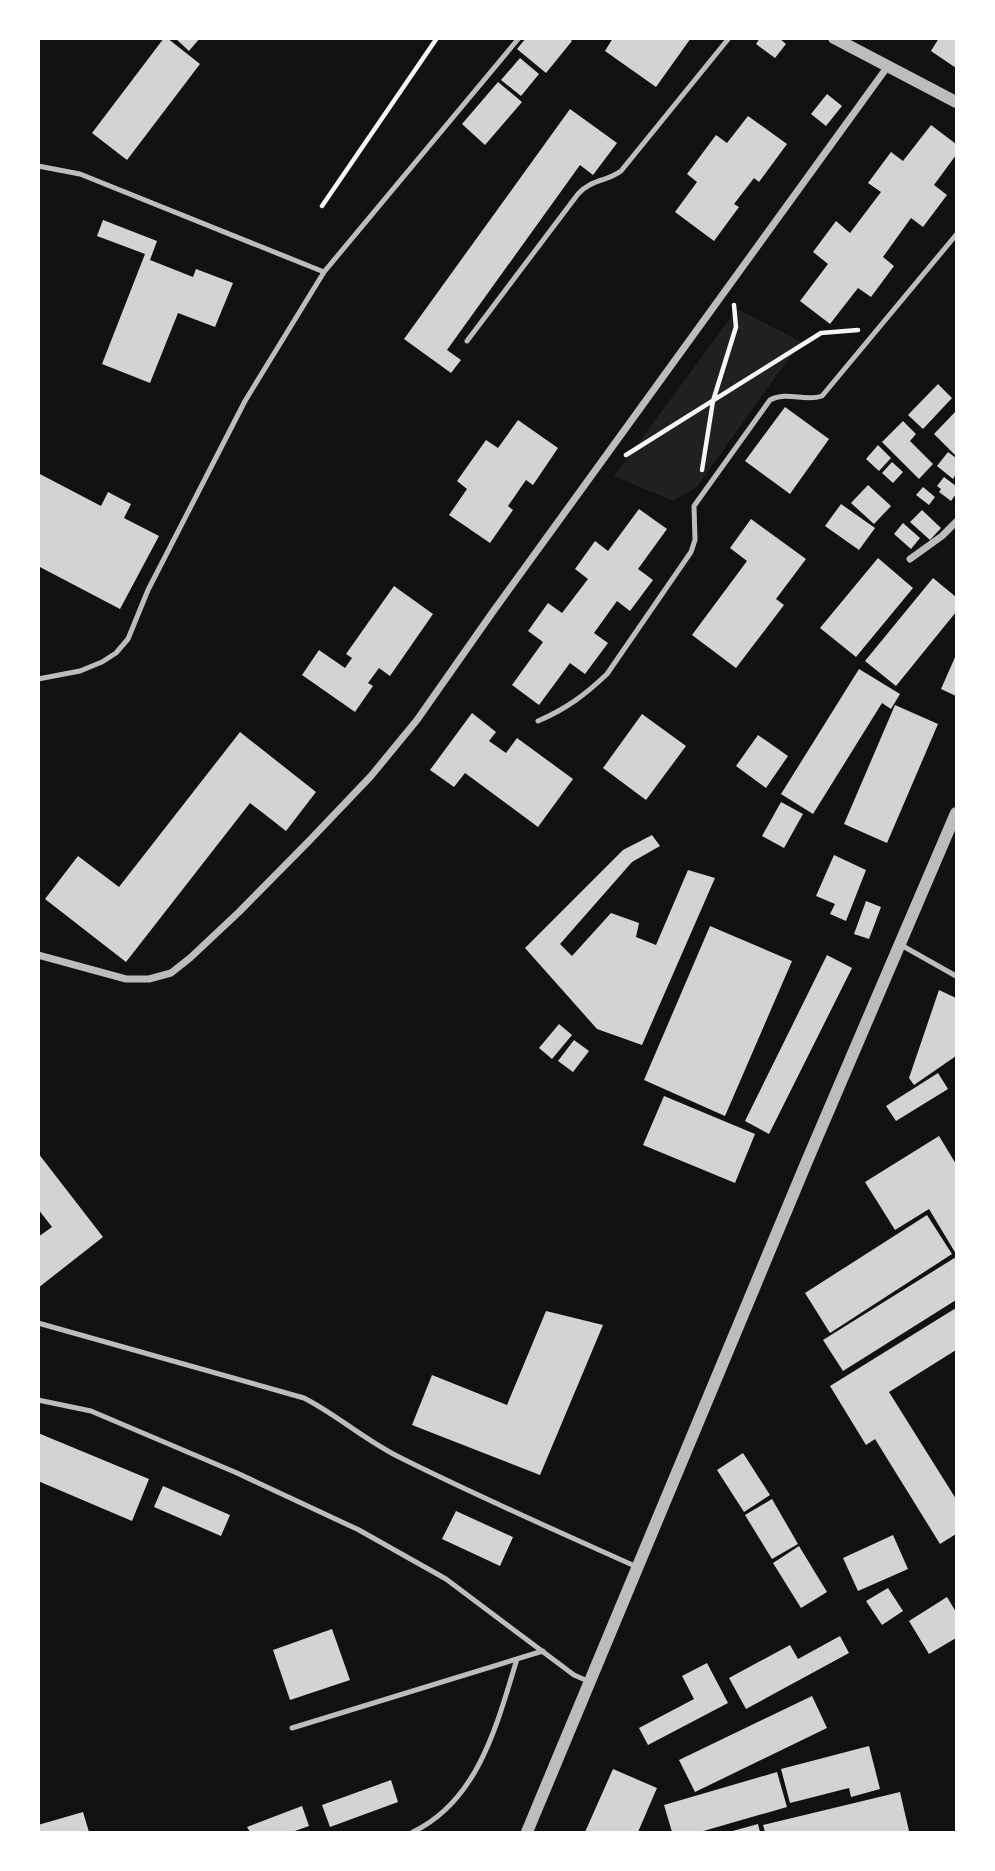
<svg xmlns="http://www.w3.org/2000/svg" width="995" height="1871" font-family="'Noto Sans',sans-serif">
<rect width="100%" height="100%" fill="#111"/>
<!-- green -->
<path fill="#202020" d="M737,309L802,342L776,376L696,488L673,501L614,476Z"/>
<!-- building -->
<path fill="#d3d3d3" d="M164,38H167L200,64L127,160L92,133Z
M175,38H200L189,51Z
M526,38H568L572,41L546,73L517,49Z
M613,38H691L656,87L605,51Z
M760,38H779L786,44L775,58L756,44Z
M939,38H956V68L931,51Z
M520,58L539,74L521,96L501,80Z
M498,82L522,102L485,145L462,124Z
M827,94L842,106L826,126L811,114Z
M570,109L617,143L593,175L580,165L447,350L461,360L451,373L404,339Z
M748,116L787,144L759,182L754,178L734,204L739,207L714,241L675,212L697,182L687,174L716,135L727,143Z
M931,125L956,144V155L934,185L947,195L923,227L911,218L883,257L894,266L871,297L858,288L830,324L800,301L828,264L813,252L836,221L850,233L881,192L868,183L891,152L903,161Z
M103,220L157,241L150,260L193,277L196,269L233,283L215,327L178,313L150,383L102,364L145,254L97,236Z
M938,384L952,398L923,429L908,415Z
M785,407L829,439L790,494L745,461Z
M956,411V456L934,434Z
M518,420L558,448L533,485L526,480L508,506L513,510L490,543L449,515L467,489L457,481L486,440L498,448Z
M903,421L916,434L910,441L933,464L919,479L882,442Z
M878,445L891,458L879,471L866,459Z
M948,452L956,458V474L953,479L937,466Z
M892,462L903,472L893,483L882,473Z
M38,473L101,506L108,492L131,504L124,518L159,536L120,609L38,566Z
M944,477L956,486V494L951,501L939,492L941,489L937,486Z
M868,485L891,506L874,524L851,503Z
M923,487L935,497L929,505L916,495Z
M841,504L875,528L859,550L825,526Z
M639,509L667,529L638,569L653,580L630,611L617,601L594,633L608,643L585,674L570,663L539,705L512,685L543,642L528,631L548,603L562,613L588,579L575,569L595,541L608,551Z
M922,510L941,528L930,540L910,522Z
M751,519L806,559L776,599L784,605L736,668L692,635L747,561L730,548Z
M903,523L920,538L911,549L894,534Z
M878,558L913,588L856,657L820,628Z
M933,578L956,597V612L896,686L865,661Z
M394,586L433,614L390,676L379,668L368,683L373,686L355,712L302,675L319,650L345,668L352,658L346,654Z
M956,655V696L941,689Z
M859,669L900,694L891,709L882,703L813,814L781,794Z
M895,705L938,724L887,843L844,824Z
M472,713L496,732L489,741L506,753L517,738L573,779L538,827L465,773L454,787L430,770Z
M642,714L686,746L646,800L603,768Z
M240,732L316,792L286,831L250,803L126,962L45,899L78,856L119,887Z
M758,735L788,756L766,788L736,766Z
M781,802L803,814L784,848L762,836Z
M652,835L660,846L632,862L560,944L572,956L611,913L639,923L636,937L656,945L688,870L715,878L642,1045L597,1029L525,948L623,850Z
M834,855L866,870L846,921L830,914L835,904L816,896Z
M866,901L881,907L869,939L854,934Z
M710,926L792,961L725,1116L644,1080Z
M827,955L852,968L769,1134L745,1121Z
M939,990L956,998V1056L914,1085L909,1078Z
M559,1024L572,1035L552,1059L539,1048Z
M574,1040L589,1051L573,1072L558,1061Z
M938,1073L948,1089L896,1121L886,1106Z
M664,1096L755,1134L735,1183L643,1145Z
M939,1136L956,1164V1254L929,1209L895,1230L865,1182Z
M38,1153L103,1237L38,1288V1237L52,1227L38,1209Z
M927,1215L952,1254L830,1333L805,1293Z
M956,1257V1300L843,1371L823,1340Z
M956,1308V1350L889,1392L956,1499V1534L940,1544L875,1439L866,1445L830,1386Z
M546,1311L603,1325L540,1475L412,1425L432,1375L507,1405Z
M38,1433L149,1479L132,1521L38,1481Z
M743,1453L770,1495L744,1512L717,1470Z
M163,1486L230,1515L221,1536L154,1507Z
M772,1499L798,1544L772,1559L745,1515Z
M456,1511L513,1537L500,1566L442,1539Z
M893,1535L908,1569L858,1591L843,1558Z
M799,1546L827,1592L801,1608L773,1563Z
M888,1588L903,1611L882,1625L866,1601Z
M947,1597L956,1612V1638L929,1654L909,1621Z
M332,1629L350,1680L290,1700L273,1650Z
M840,1636L849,1653L746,1709L729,1678L790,1645L798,1659Z
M707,1663L728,1703L648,1745L639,1728L694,1699L682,1676Z
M812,1696L827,1728L695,1792L679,1760Z
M869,1746L880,1789L851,1797L849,1788L790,1803L781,1769Z
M613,1769L657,1788L638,1832H585Z
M777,1772L787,1807L700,1832H672L664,1805Z
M391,1780L398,1802L330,1827L322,1805Z
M900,1792L909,1831L903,1832H765L763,1825Z
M302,1806L309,1826L292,1832H250L247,1827Z
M83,1812L89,1832H38V1825Z
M758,1824L760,1832H729Z"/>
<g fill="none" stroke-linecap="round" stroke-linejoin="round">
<!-- path -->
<path stroke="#f5f5f5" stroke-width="4.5" d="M322,206L437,38
M626,455L821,333L858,330
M702,470L713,401L736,327L734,305"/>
<!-- service -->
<path stroke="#bcbcbc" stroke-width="5" d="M38,166L80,174L324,272
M467,341L578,194C592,179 606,182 621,171L729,38
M38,679L80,671L102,662L116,653L128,639L148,590L245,401L324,272L519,38
M538,721C566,709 585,695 607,674L691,552L695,540L694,506L770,400C787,391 805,402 822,396L956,235
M901,945L956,976
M38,1323L304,1398C337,1415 365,1440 399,1457C477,1496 557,1531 637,1567
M38,1400L91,1411L237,1473L359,1530L446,1579L574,1675L590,1682
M292,1728L543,1651
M413,1832C479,1800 497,1724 517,1659"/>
<!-- minor -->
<path stroke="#bcbcbc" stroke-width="7" d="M910,559L942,536L956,522
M38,955L126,979H149L171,973L190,958L239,912L310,840L371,776L417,720L492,613L888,66"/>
<!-- tertiary -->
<path stroke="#bcbcbc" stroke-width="12" d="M834,38L956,102
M527,1832L807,1161L956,813"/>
</g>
<!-- border -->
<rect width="995" height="1871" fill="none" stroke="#ffffff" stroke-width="80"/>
</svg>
